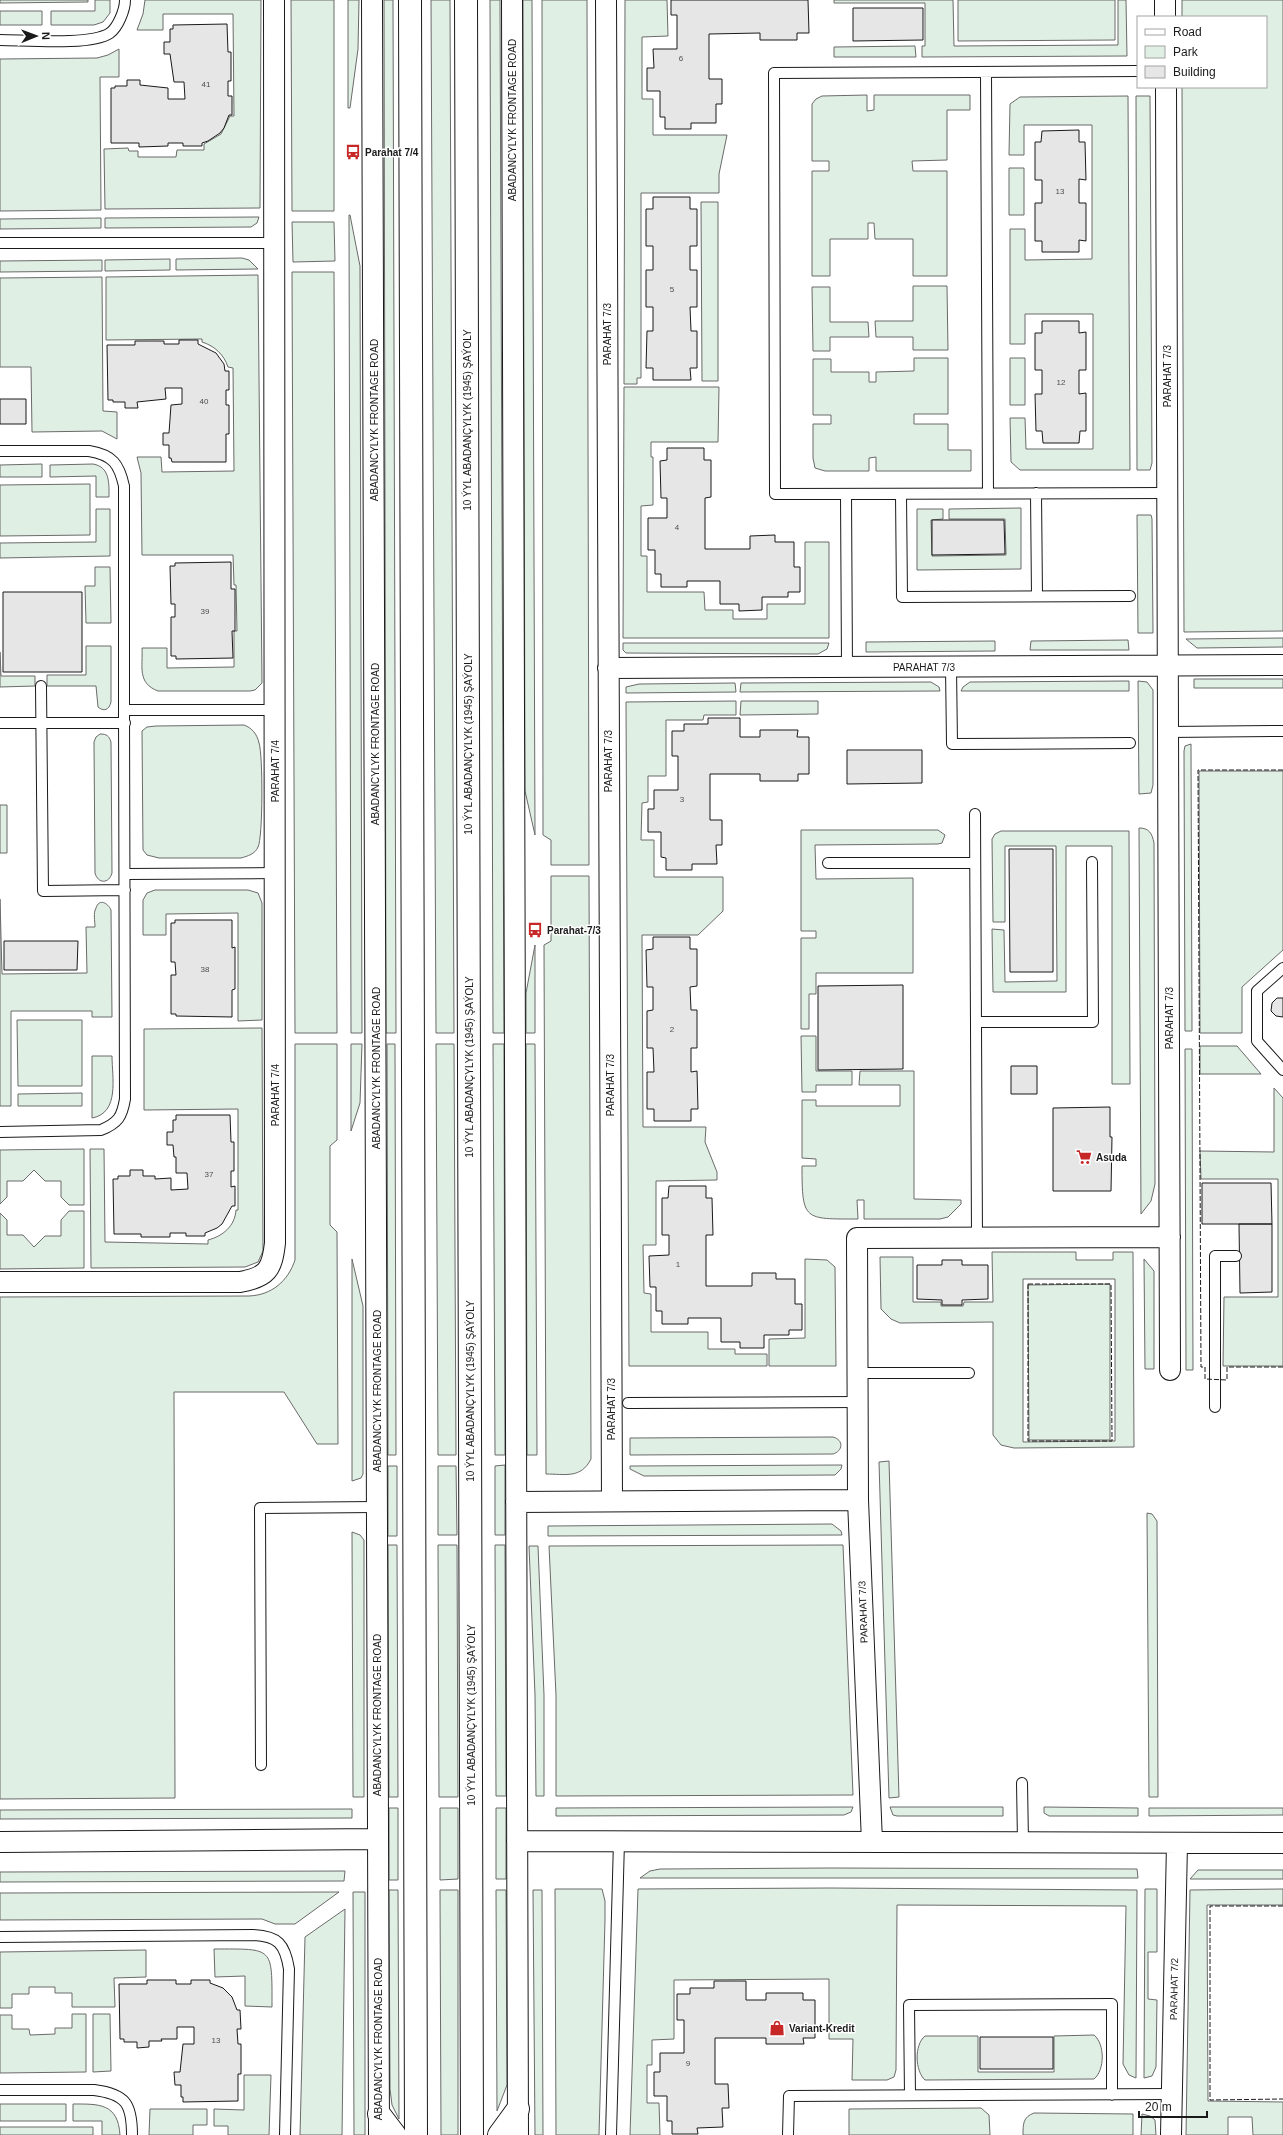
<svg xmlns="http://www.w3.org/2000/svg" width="1283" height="2135" font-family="Helvetica,sans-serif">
<rect width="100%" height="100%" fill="#fff"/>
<!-- green -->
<path fill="#e0efe3" stroke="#6a6a6a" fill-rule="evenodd" d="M0,0H88V2L0,3Z
M95,0H110V13L103,22L94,25H51V11H95Z
M145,0H261L260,208L105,209L104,149L128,148L129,151H138V157H176L177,150H204V144L221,134L230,116H234L233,14H163V30H137L143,14Z
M291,0H334V211H292Z
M348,0H359L358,49L350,108H348Z
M384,0H393L396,1033H386Z
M431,0H450L454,1033H436Z
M490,0H500L504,1033H493Z
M523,0H532L535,835L525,791Z
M542,0H587L589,865H551V840L543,835Z
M625,0H667L668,36L642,37V99H653V135H727L719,174V193H641V378H637V384H624Z
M834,0H953L954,46L1118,45V0H1126L1127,56L922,57V46H925V3H834Z
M958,0H1115V40L958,41Z
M1182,0H1283V631L1184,632L1182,87H1266V17H1182Z
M0,11H42V25H0Z
M915,46L916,57H834V47Z
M119,49V77H100L101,210L0,211V59L97,58L108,55Z
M867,95V111L874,110V95H970V110H947V160L912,161L913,171H947V276H913V239H875L874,223H868V239H830V276H812V171H829V161H812V104L816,99L822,96Z
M1128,96L1130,470H1020L1011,462L1010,418H1025L1026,449H1093V314H1025V344H1010V229H1025V260L1092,259V125H1024V155H1009L1010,104L1020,97Z
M1136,96H1150L1152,463L1150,470H1137Z
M1009,168H1024V215H1009Z
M701,202H718V381H702Z
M349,215H350L360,266L362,1033H351Z
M259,217L257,223L251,227L105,228V218Z
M101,218V228L0,229V219Z
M292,222H334L335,261L293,262Z
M242,258L249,260L258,269L176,270V259Z
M170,259V270L105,271V260Z
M102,260V271L0,272V261Z
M292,272H334L337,1033H295Z
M258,275L262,683L255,690L250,691H158C137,683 143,667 142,648H167V668L234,667V631H237L236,585H234L233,555H142L141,473L137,457H161L162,472L234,471L233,368L228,367C224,355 215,346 202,342V339L106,340V277Z
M102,277L103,411L117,412V439L102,431L32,432L31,367H0V278Z
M913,286H947L948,350H913V337H876L875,321H913Z
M812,287H830V322H868L869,337H830V351H813Z
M914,358H948V414H914V424H948V450H971V471H876V457L869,458V471H825L815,468L813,458V424H831V415H813V359H831V372H869V382H876V372L914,371Z
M1010,358H1025V405H1010Z
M624,387H719L718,442H651V457H653V505L641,506V556H647V592H704L705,610H733V619H767V604H805V542H829V638H623Z
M42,464V477H0V465Z
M93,464C110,467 109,483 109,497H96V476L50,477V465Z
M90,484V535L0,536V485Z
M1021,508V569L917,570V509H943V519L931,520L932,556L1006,555L1005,519H949V509Z
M96,509H110V556L0,558V543L96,542Z
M1137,515H1151L1152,519L1153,633H1138Z
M95,567H110L111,623H86L85,586H95Z
M1283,638V647L1197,648L1186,639Z
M1128,640L1129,650H1030L1031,641Z
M995,641V651L866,652V642Z
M623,643H829L827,649L818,654L626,653L623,650Z
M86,646H111V702C109,710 104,712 98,707L96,686H47V675H86Z
M0,652L1,676H35V686L0,687Z
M1194,679H1283V688H1194Z
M1129,681V691H961L963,687L970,682Z
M1138,681L1147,682L1153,690V785L1151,793L1139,794Z
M931,682L939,687L940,691L740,692L741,683Z
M735,683L736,692L626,693V687L639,684Z
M736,701V715H704L703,720H666V776H648V802L642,803L641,840H654V877H723V911L698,935H642L643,1127H706L705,1142L717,1172V1180L656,1181V1245H643L644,1293L651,1294V1332H708V1349H735V1354H767V1366H629L626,702Z
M741,701H818V714L740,715Z
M244,725C252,728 257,734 259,743C263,754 263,838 258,847C255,854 248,856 241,858H159L147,855L143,850L142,731L147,727L156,726Z
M100,734C107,734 109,736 111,742L112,873C109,884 98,884 95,873L94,742L96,737Z
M1191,744L1192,1031H1185L1184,751L1185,746Z
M1199,771H1283V950L1242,987V1033H1200Z
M0,805H7V853H0Z
M1139,828C1149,828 1152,833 1154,843L1155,1184L1151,1201L1141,1214Z
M801,830H938L945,835L942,843L938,844L815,845L816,879L913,878V973H816V994H809V1029H801V938H816V931H801Z
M1001,831H1129L1130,1084H1112V846H1066V992H993L992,929L1004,930L1005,982L1057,981L1056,846H1005V922H993L992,839L995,834Z
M551,876H589L591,1459C581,1479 565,1474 546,1474L544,945L551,941Z
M155,890H248L258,893L262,903V1020L238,1021V913L166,914V935H143V900L147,893Z
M0,899L2,974L87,973L86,927H95C95,921 93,913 96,908C99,898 108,903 111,910L112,1017H92V1011H11V1106H0Z
M535,945V1033H526V993Z
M17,1020H82V1086H18Z
M262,1028L263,1251L258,1262L245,1267L91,1268L90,1149H104L105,1242L208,1244V1240C223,1236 235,1226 236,1210H238V1109L144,1110V1029Z
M801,1036H816V1071H852V1085H816V1092H802Z
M295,1044H337V1140L330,1146V1225L337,1232L338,1444H317L284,1392H174L175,1798L0,1799V1297L249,1296C272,1295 288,1281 295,1260Z
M351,1044H362L360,1103L351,1131Z
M387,1044H395L396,1455H388Z
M436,1044H454L456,1455H438Z
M493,1044H504L505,1455H495Z
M526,1044H535L537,1455H527Z
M1200,1046H1237L1261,1074H1200Z
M1185,1049H1192L1193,1370H1186Z
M92,1056H112C112,1077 120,1113 92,1118Z
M860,1071H914V1199L961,1200V1204L948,1217L940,1219H864V1200H857L858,1219C804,1219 802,1221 802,1166H816V1159L802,1158V1100H816V1106H900V1085H859Z
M1274,1088L1283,1098V1366H1223L1224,1297H1278V1179H1201L1200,1151L1274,1152Z
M82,1093V1106H18V1094Z
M84,1149V1205H69L61,1197V1181H45L34,1170L23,1181H7V1197L0,1204V1150Z
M69,1211H84V1268L0,1269V1213L7,1220V1235H23L34,1247L45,1236H61V1220Z
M992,1252H1076V1260H1113V1252H1133L1134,1447L1014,1448L1001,1445L993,1435V1322L900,1323L891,1319L881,1309L880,1257H913V1302H941V1306H963L964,1302H993ZM1023,1279H1115V1441L1023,1442Z
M352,1259L363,1306V1474L361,1478L352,1481Z
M805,1259L827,1260L835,1267L836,1366H769V1339L805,1338Z
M1144,1259L1154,1271V1369H1145Z
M1110,1284V1440H1029L1028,1285Z
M833,1437C844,1440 843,1451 833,1454L630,1455V1438Z
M889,1461L899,1797L889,1798L879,1462Z
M505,1465V1535H495V1466Z
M842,1465L841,1469L835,1475L644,1476L630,1469V1466Z
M388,1466H397V1536H388Z
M438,1466H456L457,1535H438Z
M1147,1513L1152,1514L1157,1521L1158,1797H1149Z
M832,1524L841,1531L842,1535L548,1536V1526Z
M352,1532L360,1535L364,1540V1797H353Z
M388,1545H397L398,1797H389Z
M438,1545H457L458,1797H439Z
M495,1545H505L506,1796H496Z
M843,1545L853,1795L556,1796V1695L549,1546Z
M529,1546H538L544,1695V1796H536L535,1695Z
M853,1807L851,1812L844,1815L556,1816V1808Z
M890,1807H1003V1816H897L893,1815Z
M1044,1807L1138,1808V1816H1049L1044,1813Z
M389,1808H398V1880H389Z
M440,1808H458V1879L440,1880Z
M496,1808H506V1879H496Z
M1149,1808H1283V1815L1149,1816Z
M352,1809V1818L0,1819V1810Z
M830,1868L1137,1869L1138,1878H640L650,1871L660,1869Z
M1198,1870H1283V1879H1190Z
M345,1871L344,1881L0,1882V1872Z
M830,1888L1137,1890L1136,2078L1129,2075L1123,2064L1126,1906L897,1905L896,2070L894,2077L887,2080H852L853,2039H829V1979L674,1980V2039L652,2040V2065H647V2103H659L660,2135H630L638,1889Z
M555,1889H602L605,1901V1920L599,2135H556Z
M1145,1889H1157V1952H1148V1999L1157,2000L1156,2067L1152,2076L1144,2078Z
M1283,1889V1905H1207L1208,2101L1283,2102V2135H1253L1252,2117H1228V2135H1186L1190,1890Z
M389,1890H398L399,2119L392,2105L390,2089Z
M440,1890H458V2135H441Z
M496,1890H506L507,2085L497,2111Z
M533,1890H542L543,2135H535Z
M339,1892L295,1924H275L262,1919L0,1920V1893Z
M353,1892H365V2135H354Z
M345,1909L342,2135H300L305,1937Z
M214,1949C274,1949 272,1946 272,2007L245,2006V1976L215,1977Z
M146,1950V1977L114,1978L115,2007H72V1993H55V1987H29V1994H12V2008H0V1952Z
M72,2014H86V2072L0,2073V2015H12V2029H29L30,2035L55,2034V2028H72Z
M93,2014H110L111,2071L93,2072Z
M1094,2035C1105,2044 1105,2070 1094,2079L925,2080C915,2071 914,2045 925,2036H978V2072H1054V2036Z
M244,2075H271L269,2135H228V2126H214V2109L244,2110Z
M0,2104H66V2121H0Z
M73,2104C99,2104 118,2103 120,2135H102V2121H73Z
M981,2108L989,2115L990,2135H849V2109Z
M150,2109H207V2125H193V2135H149Z
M1034,2113L1133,2114V2135H1023C1023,2124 1023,2117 1034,2113Z
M1142,2114L1150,2116L1155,2120L1156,2135H1141Z
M0,2127H93V2135H0Z"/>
<!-- building -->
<path fill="#e6e6e6" stroke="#1a1a1a" d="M671,0H808L809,33H797V40H760V33L709,34V79H722V104H716V123H691V129H665V117H660V91H647V68H654L653,49H677V15H671Z
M853,8H923V40L853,41Z
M227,24L228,52H231V81H228V96H232V115H229L224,128L220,133L208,141L202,143V146H183V143H168V146L139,147V143H111V88H115V86H127V80H140V85L168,88V99H185L184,82H174L170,54H164V42H170V29H173V25Z
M1079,130V142H1085L1086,180L1079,179V203H1086V241L1079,240V252H1042V241H1035V203H1042V180H1035V142H1041L1042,131Z
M653,197H690V209H697V246H690V270H697V307H690L691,331H697V368H690L691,380H653V368H646L647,331H653V307H646V270H653V246H646V209H653Z
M1042,321H1079V333L1086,332V370H1079V394L1086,393V431H1080L1079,443H1043L1042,431H1036L1035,394H1042V370H1035V333H1042Z
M179,340H198V344L216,353L224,364L225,371H229V390H226V405H229V434H226V462H172L171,458H169V445H163V433H169L171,405L182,404V388H165L166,399L137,402L138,408H125V402H113V400H108L107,345H135V341H164V344H179Z
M0,399H26V424H0Z
M667,448H704V460H711V497L705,498V549H750V536L775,535V542H794V567H800V592H788V597H762V610L739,611V604H720V581H687V587H661V574H655V550H648V518H667V498H661L660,461L667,460Z
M932,520H1004L1005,554L932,555Z
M231,562V589H235V631H232L233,658L176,659V656H171V617H175V604H171L170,566H175V563Z
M3,592H82V672H3Z
M708,718H740V737H760V730H798L797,737H809V774H798V781H760V774H710V820H722V845H716L717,864H692V870H666V858L661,857V832H648V809H654V790H678V756H672V731H684V724H708Z
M847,750H922V783L847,784Z
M1009,849H1053V972H1010Z
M175,920H232V948L235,947V989L232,990V1017L176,1016V1014H171V975H176L175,962H171V923H175Z
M653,937H690V949H697V986L690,987L691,1010H697V1048H691V1072L697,1071L698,1109H691V1121H654V1109H647V1072H654L653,1048H647V1011L653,1010V987H647L646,950L653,949Z
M4,941H78L77,970H4Z
M903,985V1069L818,1070V986Z
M1277,998H1283V1017L1276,1016L1271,1011L1272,1003Z
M1011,1066H1037V1094H1011Z
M1110,1107V1137H1112L1111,1191H1053V1108Z
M176,1115H230L231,1142H234V1171H231V1187L235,1186V1206H232L222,1224L217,1228L205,1233V1236H186V1233H170V1237H141V1234H114L113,1179H118V1176H130V1170H143V1176H155V1179L171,1178V1190L188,1189L187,1173H176V1157H174L173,1145H167V1132H173V1120H176Z
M1202,1183H1271L1272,1224H1202Z
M669,1186H706V1198H712L713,1235H706V1286H752V1273H776V1279H795V1304H802V1330H789V1335H764V1348H740V1342H721V1318H688V1324H662V1311H656V1287H650L649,1256L669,1255V1235H662V1198H668Z
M1239,1224H1272V1292L1240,1293Z
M942,1260H962V1265H988V1299L962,1300V1305H942V1300L917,1299V1265H942Z
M147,1980H176V1984H191V1980H210V1983L223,1988L232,1997L237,2010H240L241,2029H237L238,2044H241V2074H238V2101L183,2102V2097H181V2085H175L174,2072H180L183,2044H194V2027H177V2039H161L162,2041H149V2047L137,2048V2042H124V2039H120L119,1984H147Z
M714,1981H746V2000H766V1993H803V2000H815V2038H803L804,2044H766V2038H715V2084H728L729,2108H722L723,2127L697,2128L698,2134H672V2121H667V2096H654V2072H660V2053H684V2020H677V1994H690V1988H714Z
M980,2037H1053V2069H980Z"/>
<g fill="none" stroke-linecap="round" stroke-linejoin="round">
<defs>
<path id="lane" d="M0,40C24,40 91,46 110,33C118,27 125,10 125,0
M1138,71L774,73L775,494L1167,493
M986,72L988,493
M0,243H274
M0,451H89C113,455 119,464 124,486V710
M1036,493L1037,596
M846,494L847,667
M901,494L902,597L1130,596
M951,667L952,744L1130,743
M41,686L43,891L125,890
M0,723H125
M1168,732L1283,731
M975,814L977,1237
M828,863H975
M125,874L275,873
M1283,968L1257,991V1041L1283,1070
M976,1022H1093L1092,862
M0,1132L101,1130C118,1123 122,1117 125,1099L124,710H274
M858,1373H969
M628,1403L858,1402
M1215,1407V1256H1236
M261,1765L260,1508L377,1507
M1022,1783L1023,1842
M0,1937L253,1935C278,1936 285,1944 289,1969L285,2135
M0,2090H94C126,2094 132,2104 132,2135
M910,2095L909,2005L1112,2004V2095
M611,2135L619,1841
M788,2135L789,2096L1172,2094"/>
<path id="street" d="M372,0L379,2135
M512,0L518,2135
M606,0L612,1501
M1165,0V17
M1166,87L1170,1370
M608,668L1283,665
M0,1282H240C267,1277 272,1270 275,1243L274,0
M516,1502L858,1500
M517,1841L1283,1843
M0,1842L378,1839
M872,1842L858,1500L857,1238L1170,1237
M1171,2135L1177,1843"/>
<path id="primary" d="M410,0L416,2135
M466,0L472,2135
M379,2114L395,2135
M499,2135L518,2109"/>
</defs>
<!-- lane casing -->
<use href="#lane" stroke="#1a1a1a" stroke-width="12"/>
<!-- street casing -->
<use href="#street" stroke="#1a1a1a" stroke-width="22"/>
<!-- primary casing -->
<use href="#primary" stroke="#1a1a1a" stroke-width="24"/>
<!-- lane -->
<use href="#lane" stroke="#fff" stroke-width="10"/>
<!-- street -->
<use href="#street" stroke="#fff" stroke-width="20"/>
<!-- primary -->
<use href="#primary" stroke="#fff" stroke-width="22"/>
<!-- fence -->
<path stroke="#1a1a1a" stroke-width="1" stroke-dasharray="5 2" stroke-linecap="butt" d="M1283,770H1198L1201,1367H1205V1379L1227,1380V1367H1283
M1028,1284H1111L1112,1441H1028Z
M1283,1906H1210V2100L1283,2099"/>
</g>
<!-- icons -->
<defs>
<symbol id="bus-bare" viewBox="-9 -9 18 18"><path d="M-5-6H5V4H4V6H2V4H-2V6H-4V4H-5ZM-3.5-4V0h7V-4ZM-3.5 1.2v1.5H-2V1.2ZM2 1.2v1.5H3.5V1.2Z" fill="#c62828" stroke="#fff" stroke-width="2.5" paint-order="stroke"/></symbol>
<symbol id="supermarket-bare" viewBox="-9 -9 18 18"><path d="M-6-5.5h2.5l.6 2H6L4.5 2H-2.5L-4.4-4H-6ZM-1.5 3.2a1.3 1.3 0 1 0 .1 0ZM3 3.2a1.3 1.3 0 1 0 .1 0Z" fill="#c62828" stroke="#fff" stroke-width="2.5" paint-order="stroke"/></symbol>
<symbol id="shop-bare" viewBox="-9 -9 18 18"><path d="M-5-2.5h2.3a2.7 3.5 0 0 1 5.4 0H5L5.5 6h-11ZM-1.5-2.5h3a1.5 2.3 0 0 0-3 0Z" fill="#c62828" stroke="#fff" stroke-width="2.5" paint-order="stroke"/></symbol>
</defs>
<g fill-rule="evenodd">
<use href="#bus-bare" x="342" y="141" width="22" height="22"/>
<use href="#bus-bare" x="524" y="919" width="22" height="22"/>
<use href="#supermarket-bare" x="1073" y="1146" width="22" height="22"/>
<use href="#shop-bare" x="766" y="2017" width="22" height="22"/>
</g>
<g text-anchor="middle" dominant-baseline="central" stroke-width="3" stroke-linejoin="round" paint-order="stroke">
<!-- number labels -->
<g font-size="8" fill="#4d4d4d">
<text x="681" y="58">6</text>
<text x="206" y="84">41</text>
<text x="1060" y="191">13</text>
<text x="672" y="289">5</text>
<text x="1061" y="382">12</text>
<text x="204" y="401">40</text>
<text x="677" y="527">4</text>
<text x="205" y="611">39</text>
<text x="682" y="799">3</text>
<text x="205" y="969">38</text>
<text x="672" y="1029">2</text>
<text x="209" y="1174">37</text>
<text x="678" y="1264">1</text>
<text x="216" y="2040">13</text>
<text x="688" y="2063">9</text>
</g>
<!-- street labels -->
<g font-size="10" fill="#1a1a1a" stroke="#fff">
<text transform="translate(512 120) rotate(-90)">ABADANCYLYK FRONTAGE ROAD</text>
<text transform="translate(607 334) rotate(-90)">PARAHAT 7/3</text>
<text transform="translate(1167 376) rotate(-90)">PARAHAT 7/3</text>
<text transform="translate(374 420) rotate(-90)">ABADANCYLYK FRONTAGE ROAD</text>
<text transform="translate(467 420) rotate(-90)">10 ÝYL ABADANÇYLYK (1945) ŞAÝOLY</text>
<text x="924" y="667">PARAHAT 7/3</text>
<text transform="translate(375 744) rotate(-90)">ABADANCYLYK FRONTAGE ROAD</text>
<text transform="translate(468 744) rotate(-90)">10 ÝYL ABADANÇYLYK (1945) ŞAÝOLY</text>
<text transform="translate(608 761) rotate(-90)">PARAHAT 7/3</text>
<text transform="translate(275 771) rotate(-90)">PARAHAT 7/4</text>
<text transform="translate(1169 1018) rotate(-90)">PARAHAT 7/3</text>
<text transform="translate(469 1067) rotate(-90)">10 ÝYL ABADANÇYLYK (1945) ŞAÝOLY</text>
<text transform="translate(376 1068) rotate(-90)">ABADANCYLYK FRONTAGE ROAD</text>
<text transform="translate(610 1085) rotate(-90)">PARAHAT 7/3</text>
<text transform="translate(275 1095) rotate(-90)">PARAHAT 7/4</text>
<text transform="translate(377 1391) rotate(-90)">ABADANCYLYK FRONTAGE ROAD</text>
<text transform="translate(470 1391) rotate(-90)">10 ÝYL ABADANÇYLYK (1945) ŞAÝOLY</text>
<text transform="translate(611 1409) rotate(-90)">PARAHAT 7/3</text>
<text transform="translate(863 1612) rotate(-92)">PARAHAT 7/3</text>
<text transform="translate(377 1715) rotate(-90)">ABADANCYLYK FRONTAGE ROAD</text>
<text transform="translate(471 1715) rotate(-90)">10 ÝYL ABADANÇYLYK (1945) ŞAÝOLY</text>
<text transform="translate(1174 1989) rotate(-89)">PARAHAT 7/2</text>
<text transform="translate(378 2039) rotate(-90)">ABADANCYLYK FRONTAGE ROAD</text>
</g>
<!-- poi labels -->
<g font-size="10" font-weight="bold" fill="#1a1a1a" stroke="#fff" text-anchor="start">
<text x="365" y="152">Parahat 7/4</text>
<text x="547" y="930">Parahat-7/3</text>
<text x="1096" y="1157">Asuda</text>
<text x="789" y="2028">Variant-Kredit</text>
</g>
</g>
<!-- legend -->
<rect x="1137" y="16" width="130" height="72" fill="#ffffff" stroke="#a3a3a3"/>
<rect x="1145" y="29" width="20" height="6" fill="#ffffff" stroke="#a3a3a3"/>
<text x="1173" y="36" font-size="12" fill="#1a1a1a">Road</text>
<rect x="1145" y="46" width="20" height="12" fill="#e0efe3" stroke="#a3a3a3"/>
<text x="1173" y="56" font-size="12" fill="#1a1a1a">Park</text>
<rect x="1145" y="66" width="20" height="12" fill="#e6e6e6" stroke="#a3a3a3"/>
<text x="1173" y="76" font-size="12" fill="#1a1a1a">Building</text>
<!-- north arrow -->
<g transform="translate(36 36) rotate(89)" stroke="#ffffff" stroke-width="3" paint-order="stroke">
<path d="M0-3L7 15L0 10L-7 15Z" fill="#1a1a1a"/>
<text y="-6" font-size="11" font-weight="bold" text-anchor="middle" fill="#1a1a1a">N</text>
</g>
<!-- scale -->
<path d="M1139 2111v6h68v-6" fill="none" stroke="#1a1a1a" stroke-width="2"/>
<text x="1145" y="2111" font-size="12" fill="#1a1a1a" stroke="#ffffff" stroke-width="3" paint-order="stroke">20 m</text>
</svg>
